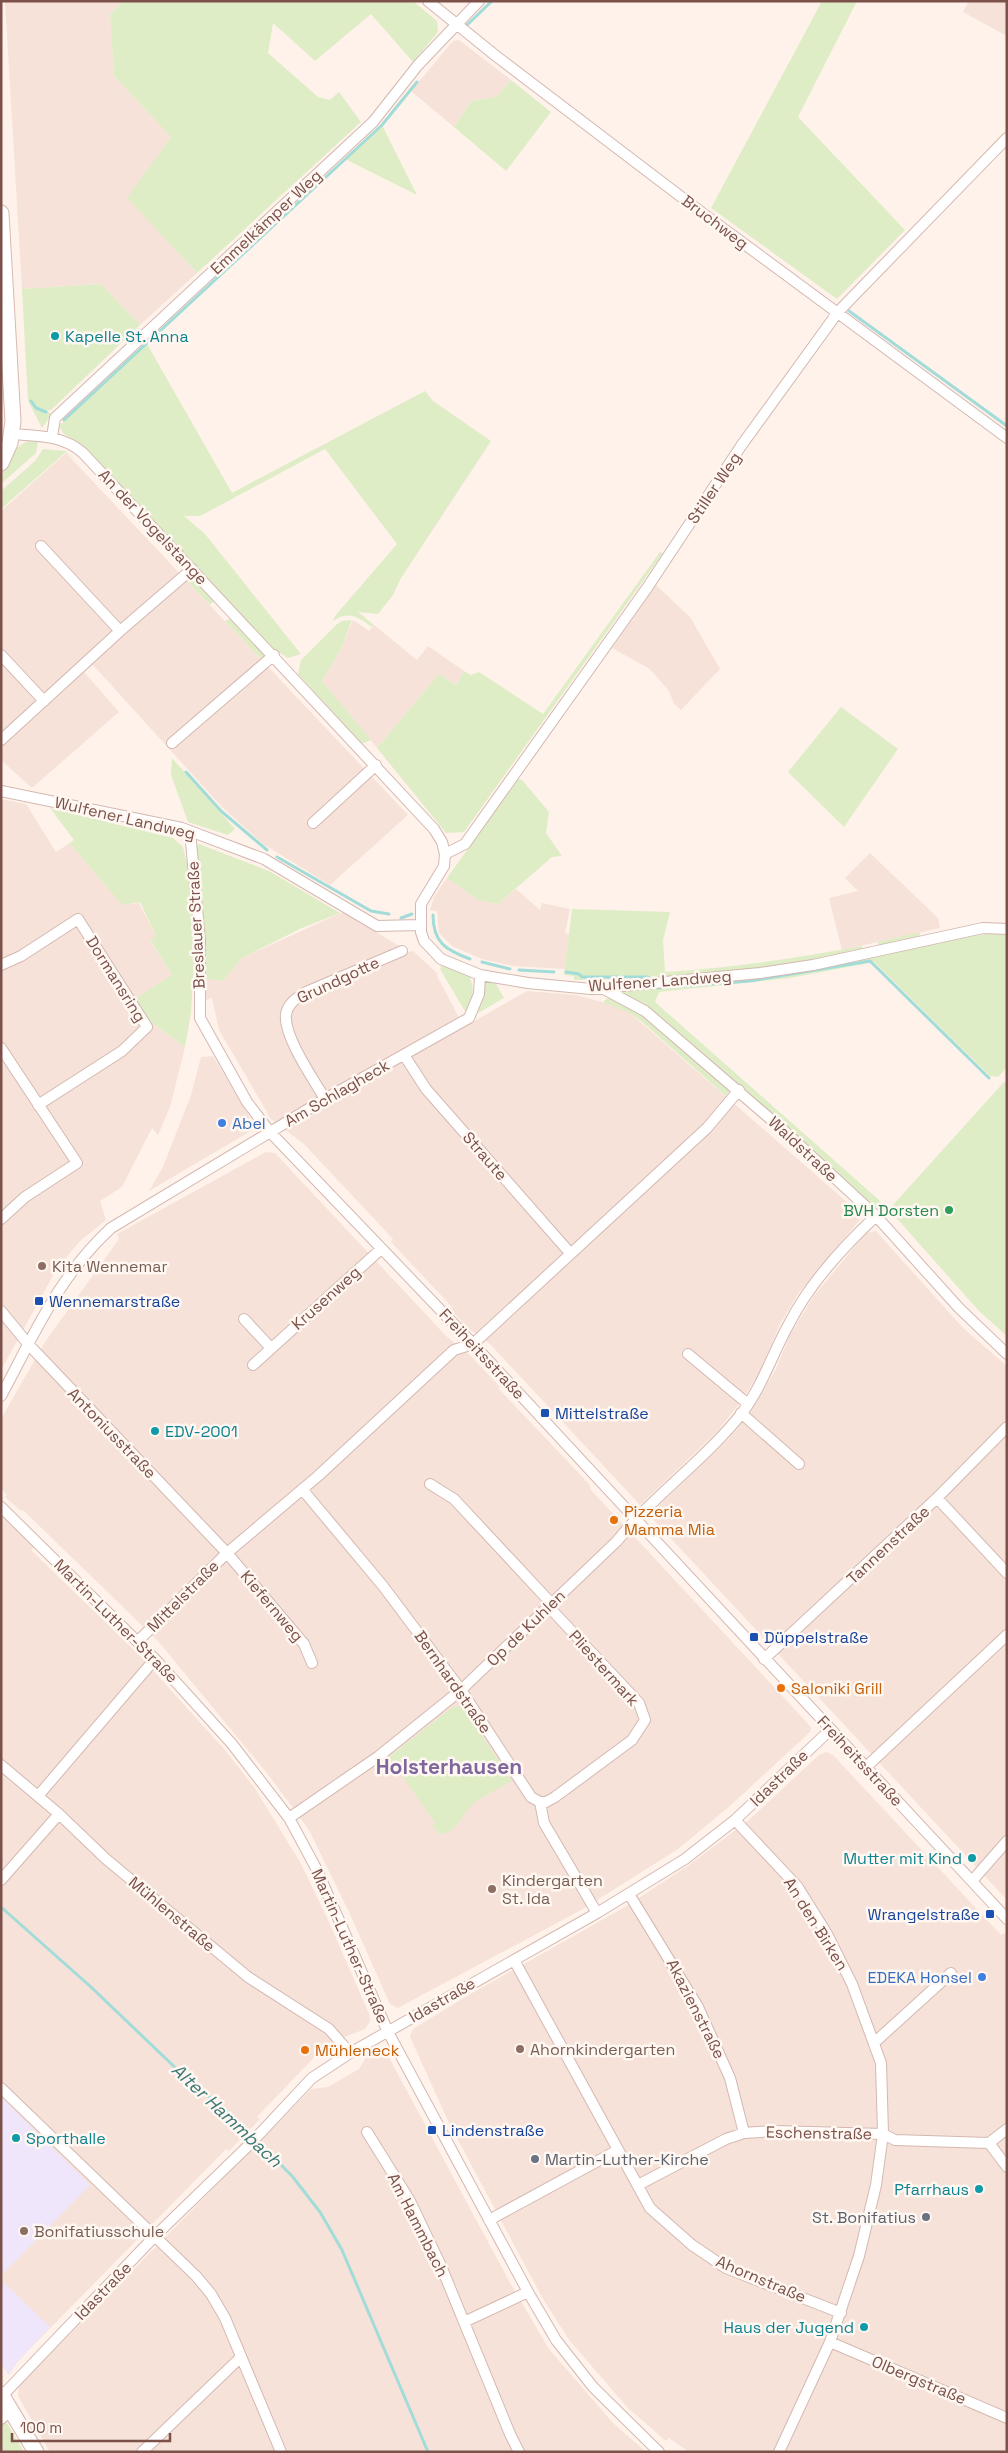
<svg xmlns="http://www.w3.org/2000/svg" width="1008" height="2453" font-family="'Space Grotesk',sans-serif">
<rect width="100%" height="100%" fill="#fef2ea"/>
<!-- residential -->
<path fill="#f6e2d8" d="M5,1H123L110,14L114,76L171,137L128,198L197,273L140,325L101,284L22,289Z
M969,1H1007V36L963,12Z
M459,40L511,80L496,97L471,101L454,127L411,91L453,41Z
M66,453L408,815L330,885L263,844L222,807L93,665L84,672L119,712L32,788L1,760V511Z
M656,585L690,617L720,669L681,710L674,704L669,691L650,669L612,648Z
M353,620L369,631L374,625L417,660L428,646L464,671L456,685L439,674L377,748L322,681L341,649Z
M1,799L26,804L56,852L67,845L72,846L122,905L139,903L156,936L150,941L172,975L136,999L151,1022L185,1047L170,1107L158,1135L152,1128L122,1187L100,1201L106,1220L79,1242L56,1270L1,1370Z
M870,853L938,918L940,928L842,950L829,898L858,891L845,878Z
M447,878L478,900L498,904L516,889L540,910L542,903L570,909L565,933L569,934L565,969L514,966L482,959L452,946L439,933L437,911L430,910L434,897Z
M343,912L409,952L413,951L438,974L437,976L464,1027L527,991L576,995L613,1005L630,1013L863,1216L798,1294L780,1324L760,1372L740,1403L716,1433L640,1505L490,1344L469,1329L450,1309L452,1307L391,1242L393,1239L304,1144L271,1119L219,1030L212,998L205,1000L204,979L223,981L242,958Z
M213,1056L256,1128L149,1191L163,1167L191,1095L201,1057Z
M266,1152L275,1153L446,1336L469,1354L500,1387L498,1388L589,1484L591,1490L811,1727L810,1732L730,1806L678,1849L583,1909L398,2008L390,2004L349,1912L309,1830L270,1777L158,1641L23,1510L21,1511L5,1497L7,1495L1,1489V1419L45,1342L119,1239L117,1234Z
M876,1231L963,1328L1007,1366V1900L650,1516L651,1513L726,1442L743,1422L775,1371L790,1335L813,1297L866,1233Z
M1,1516L34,1547L31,1550L140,1656L224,1749L254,1787L300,1862L329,1922L369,2014L370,2021L365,2029L327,2044L257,2117L260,2119L229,2151L226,2149L17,2362L9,2375L1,2364Z
M826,1752L833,1755L1001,1935L1004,1933L1007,1936V2452H689L669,2438L666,2441L628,2408L570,2341L543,2299L449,2123L410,2037L413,2029L467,1996L625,1907L689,1865L749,1820L819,1755Z
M379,2049L386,2052L509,2281L549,2349L613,2423L646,2452H50L18,2396L19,2386L311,2089L328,2087L359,2069L368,2054Z"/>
<!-- education -->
<path fill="#efe6fb" d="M1,2097L90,2185L1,2276Z
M1,2280L50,2327L17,2362L9,2375L1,2364Z"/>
<!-- green -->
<path fill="#dfedc6" d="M123,1H413L437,21L438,32L413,62L371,14L315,61L273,23L268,53L318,97L330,100L339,92L361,122L197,273L127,198L171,137L114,76L110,14Z
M822,1H857L798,117L905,230L837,299L711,208Z
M511,80L551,112L506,171L454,127L471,101L496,97Z
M382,125L417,195L345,159Z
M101,284L140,325L51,410H47L51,415L42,428L28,401L22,289Z
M147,344L232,493L425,391L433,401L491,441L401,578L393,595L378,614L358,612L374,625L372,627C358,617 349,610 333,621L335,616L397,544L325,449L200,516H184L205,534L301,654L288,658L272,648L80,443L64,434L59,426Z
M29,441L38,442L36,453L1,484C1,469 13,445 29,441Z
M43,449L66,451L80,465L66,452L1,509V491L35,461Z
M660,552L663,553L464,832L446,833L377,748L439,674L456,685L464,671L471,675L479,672L543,714Z
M191,580L197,581L216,599L210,605L187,581Z
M232,618L265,651L266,656L263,661L225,621Z
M352,620L341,649L322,681L371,740L362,744L298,674L301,660L337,624L342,621Z
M841,707L898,749L844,827L788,772Z
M172,758L235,829L228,835L188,822L171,775Z
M518,779L522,780L549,812L546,833L562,856L552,857L498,904L478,900L447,878Z
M50,808L173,838L183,847L188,868L195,942L191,1013L185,1047L151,1022L135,999L172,975L150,940L156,936L140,902L122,905L72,846L67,845L74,840Z
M199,844L269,871L340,913L302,928L242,958L223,981L204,979L202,904L193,849Z
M572,909L670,912L663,940L665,972C732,968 796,958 862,946L863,951L810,963L682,977L574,980V976L564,975Z
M920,932V937L879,947L878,942Z
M987,934H1007V1067L998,1077L990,1076L874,962L790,978L659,992L655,1002L879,1200L883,1205L874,1207L792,1135L613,990L657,986Z
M442,964C449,966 459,968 465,972C477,981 473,1003 466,1013L440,969Z
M485,980H494L504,998L478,1013L481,988Z
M609,997L644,1015L728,1088L729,1091L726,1096L642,1022L630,1013L603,1002Z
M1004,1082H1007V1336L979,1311L892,1213V1206Z
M459,1706L465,1710L512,1781C499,1789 481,1796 471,1806C460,1817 457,1833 439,1834L432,1825L435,1823L389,1757L451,1708Z
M7,2423L24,2452H4L1,2447V2425Z"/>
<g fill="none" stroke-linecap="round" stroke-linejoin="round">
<!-- stream -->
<path stroke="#a2dcd9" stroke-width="3" d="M467,25L492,1
M849,311L1007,426
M31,401L36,408L46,412
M64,420L382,125L417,82
M186,772L221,811L267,850
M277,857L371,911L389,914
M433,915C433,943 446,950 470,959
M401,918L412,914
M482,962L510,969
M519,970L554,972
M566,972L579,974L582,977H648
M656,988L750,981L870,961L989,1078
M1,1907L91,1987L184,2076L229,2113L292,2176L320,2212L342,2250L428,2452"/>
<defs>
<path id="minor" d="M428,1L496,56L705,215L1007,438
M12,434C38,436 63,435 83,453L434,829L442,842L445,854L444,866L421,904V932L424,941L441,959L480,975L528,983L591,989L686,980L760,973L813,965L983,928L1007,929
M52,437L55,418L373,122L418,65L479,1
M41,546L120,631
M1,655L44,701
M1,740L120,631L192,569
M172,743L274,655
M1,791L182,828L264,859L377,926L420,925
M313,823L376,765
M190,831L200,941V1018L247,1102L270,1132L473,1344L1007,1919
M445,854L465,844L647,588L741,446L838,312L1007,138
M1,965L21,956L78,919L147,1027L122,1051L38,1105
M602,988L645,1011L782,1129L876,1216L959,1308L1007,1354
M1,1048L77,1163L25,1197L1,1219
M404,1055L426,1089L570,1253
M325,1099C314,1080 283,1036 286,1014C288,1003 297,998 306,992L402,951
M1,1311L29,1345L227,1553L304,1644L312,1663
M244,1319L271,1348
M688,1354L748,1404
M253,1365L381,1249
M1,1396C34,1335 58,1277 111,1228L325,1099L469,1018L479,994L480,975
M741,1413L799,1464
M430,1484L454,1499L551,1603
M302,1489L383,1586L461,1690L531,1797L540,1802
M937,1498L1007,1573
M1,1507L155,1659L232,1744L289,1818L317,1870L388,2032L528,2292L556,2340L593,2387L659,2452
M138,1641L227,1553L318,1476L454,1350L473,1344L707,1128L739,1090
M764,1659L937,1498L1007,1427
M1,1765L59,1814L106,1859L248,1977L329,2029L350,2053
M866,1767L1007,1635
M38,1796L155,1659
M540,1802H546L555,1797L632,1740L645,1720L639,1703L548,1606
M540,1802L544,1823L597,1913
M289,1818L379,1756L461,1690L617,1541C655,1494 705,1460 742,1413C763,1385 773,1352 790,1322C810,1283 844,1246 876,1216
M735,1820L797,1886L827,1934L852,1984L881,2063L883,2134L876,2185L859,2256L830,2342L779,2452
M1,1880L59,1814
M972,1881L1007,1841
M629,1894L698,2007L730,2078L744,2133
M514,1960L650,2208L692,2245L726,2268L841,2313
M875,2042L951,1973
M1,2088L196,2276L211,2294L225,2318L281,2452
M367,2132L410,2201L441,2266L510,2434L519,2452
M989,2143L1007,2167
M638,2185L726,2139L744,2133L773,2131L883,2134L895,2140L989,2143L1007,2129
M489,2220L618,2150
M464,2322L528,2292
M830,2342L1007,2418
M2,2396L154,2237L250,2144L312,2078L350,2053L597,1913L685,1859L735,1820L830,1730
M1,2419L12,2410
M142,2452L241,2357"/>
<path id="secondary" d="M1,213L13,421L10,443L1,463
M1,2394L36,2452"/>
</defs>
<!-- minor casing -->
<use href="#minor" stroke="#d4b8b1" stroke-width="12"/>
<!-- secondary casing -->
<use href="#secondary" stroke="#d9b9b0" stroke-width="17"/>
<!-- minor -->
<use href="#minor" stroke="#fff" stroke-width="10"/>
<!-- secondary -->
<use href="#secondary" stroke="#fff" stroke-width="15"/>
</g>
<!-- markers -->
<g fill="#0f9aa8" stroke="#fff7f2" stroke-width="2">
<circle cx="55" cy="336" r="5"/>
<circle cx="155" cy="1431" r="5"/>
<circle cx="972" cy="1858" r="5"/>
<circle cx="16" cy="2138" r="5"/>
<circle cx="979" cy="2189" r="5"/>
<circle cx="864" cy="2327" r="5"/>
</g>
<g fill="#3f7fe0" stroke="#fff7f2" stroke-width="2">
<circle cx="222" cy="1123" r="5"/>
<circle cx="982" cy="1977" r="5"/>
</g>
<circle fill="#2e9e5b" stroke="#fff7f2" stroke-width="2" cx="949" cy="1210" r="5"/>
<g fill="#8d6e63" stroke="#fff7f2" stroke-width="2">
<circle cx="42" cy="1266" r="5"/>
<circle cx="492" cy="1889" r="5"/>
<circle cx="520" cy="2049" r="5"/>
<circle cx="24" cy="2231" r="5"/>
</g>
<g fill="#1a4fb4" stroke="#fff7f2" stroke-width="2">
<rect x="34" y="1296" width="10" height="10" rx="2.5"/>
<rect x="540" y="1408" width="10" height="10" rx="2.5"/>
<rect x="749" y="1632" width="10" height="10" rx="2.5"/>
<rect x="985" y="1909" width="10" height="10" rx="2.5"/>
<rect x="427" y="2125" width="10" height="10" rx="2.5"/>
</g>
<g fill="#e8710a" stroke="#fff7f2" stroke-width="2">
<circle cx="614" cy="1520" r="5"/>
<circle cx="781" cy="1688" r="5"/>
<circle cx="305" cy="2050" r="5"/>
</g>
<g fill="#6b7280" stroke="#fff7f2" stroke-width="2">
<circle cx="535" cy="2159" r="5"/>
<circle cx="926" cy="2217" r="5"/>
</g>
<g text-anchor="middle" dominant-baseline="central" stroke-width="5" stroke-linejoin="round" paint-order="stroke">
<!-- street labels -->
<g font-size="16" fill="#7b514a" stroke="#fff7f2">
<text transform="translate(266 222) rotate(-43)">Emmelkämper Weg</text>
<text transform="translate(715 222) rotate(37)">Bruchweg</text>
<text transform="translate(714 488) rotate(-56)">Stiller Weg</text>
<text transform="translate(153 527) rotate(47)">An der Vogelstange</text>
<text transform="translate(125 818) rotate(13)">Wulfener Landweg</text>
<text transform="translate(196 925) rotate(-93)">Breslauer Straße</text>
<text transform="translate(116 979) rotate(58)">Dormansring</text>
<text transform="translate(338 980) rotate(-25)">Grundgotte</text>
<text transform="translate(660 981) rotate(-4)">Wulfener Landweg</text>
<text transform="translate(337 1093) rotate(-30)">Am Schlagheck</text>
<text transform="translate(803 1149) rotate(43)">Waldstraße</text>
<text transform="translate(485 1156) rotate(49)">Straute</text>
<text transform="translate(326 1298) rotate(-42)">Krusenweg</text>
<text transform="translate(482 1354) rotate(47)">Freiheitsstraße</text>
<text transform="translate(112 1433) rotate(46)">Antoniusstraße</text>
<text transform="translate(888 1545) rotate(-43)">Tannenstraße</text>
<text transform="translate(183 1596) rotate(-45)">Mittelstraße</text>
<text transform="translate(272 1606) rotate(50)">Kiefernweg</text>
<text transform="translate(116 1621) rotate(45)">Martin-Luther-Straße</text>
<text transform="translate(526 1628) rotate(-44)">Op de Kuhlen</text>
<text transform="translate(604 1668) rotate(48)">Pliestermark</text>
<text transform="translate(453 1682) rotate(55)">Bernhardstraße</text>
<text transform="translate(860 1761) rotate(47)">Freiheitsstraße</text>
<text transform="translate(779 1778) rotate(-44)">Idastraße</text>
<text transform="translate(172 1914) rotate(40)">Mühlenstraße</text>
<text transform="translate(816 1924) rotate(58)">An den Birken</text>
<text transform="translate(350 1946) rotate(66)">Martin-Luther-Straße</text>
<text transform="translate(442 2000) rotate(-30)">Idastraße</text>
<text transform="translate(696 2009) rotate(63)">Akazienstraße</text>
<text transform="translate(819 2133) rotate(1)">Eschenstraße</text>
<text transform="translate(418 2225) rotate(63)">Am Hammbach</text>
<text transform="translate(761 2279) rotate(23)">Ahornstraße</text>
<text transform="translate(103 2291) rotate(-46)">Idastraße</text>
<text transform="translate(919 2380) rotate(23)">Olbergstraße</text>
</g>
<!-- culture labels -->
<g font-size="16" fill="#0d838f" stroke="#fff7f2" text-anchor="start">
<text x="65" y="336">Kapelle St. Anna</text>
<text x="165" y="1431">EDV-2001</text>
<text x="962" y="1858" text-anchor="end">Mutter mit Kind</text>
<text x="26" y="2138">Sporthalle</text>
<text x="969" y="2189" text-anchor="end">Pfarrhaus</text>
<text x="854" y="2327" text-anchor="end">Haus der Jugend</text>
</g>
<!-- shop labels -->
<g font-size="16" fill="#366cbe" stroke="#fff7f2" text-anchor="start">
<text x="232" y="1123">Abel</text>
<text x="972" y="1977" text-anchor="end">EDEKA Honsel</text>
</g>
<!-- leisure labels -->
<g font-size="16" fill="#27864d" stroke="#fff7f2" text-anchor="end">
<text x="939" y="1210">BVH Dorsten</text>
</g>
<!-- education labels -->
<g font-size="16" fill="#785e54" stroke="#fff7f2" text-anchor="start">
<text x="52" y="1266">Kita Wennemar</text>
<text x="502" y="1880">Kindergarten<tspan x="502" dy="18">St. Ida</tspan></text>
<text x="530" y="2049">Ahornkindergarten</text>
<text x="34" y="2231">Bonifatiusschule</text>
</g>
<!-- transit labels -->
<g font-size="16" fill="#164399" stroke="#fff7f2" text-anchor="start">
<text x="49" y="1301">Wennemarstraße</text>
<text x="555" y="1413">Mittelstraße</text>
<text x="764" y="1637">Düppelstraße</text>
<text x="980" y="1914" text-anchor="end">Wrangelstraße</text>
<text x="442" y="2130">Lindenstraße</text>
</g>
<!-- food labels -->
<g font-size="16" fill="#c56008" stroke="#fff7f2" text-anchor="start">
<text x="624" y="1511">Pizzeria<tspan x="624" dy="18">Mamma Mia</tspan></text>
<text x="791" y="1688">Saloniki Grill</text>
<text x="315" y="2050">Mühleneck</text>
</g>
<!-- worship labels -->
<g font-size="16" fill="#5b616d" stroke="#fff7f2" text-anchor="start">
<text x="545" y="2159">Martin-Luther-Kirche</text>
<text x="916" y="2217" text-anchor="end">St. Bonifatius</text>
</g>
<!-- water labels -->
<g font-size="18" font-style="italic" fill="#3a7976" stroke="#fff7f2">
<text transform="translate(227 2115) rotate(43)">Alter Hammbach</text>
</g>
<!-- district labels -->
<g font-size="21" font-weight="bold" fill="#7f679e" stroke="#fff7f2">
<text x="449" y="1766">Holsterhausen</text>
</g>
</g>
<!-- border -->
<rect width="1008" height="2453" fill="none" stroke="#7b514a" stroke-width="5"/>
<!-- scale -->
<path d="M12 2433v8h158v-8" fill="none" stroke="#7b514a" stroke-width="2.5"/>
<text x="20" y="2433" font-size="15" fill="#7b514a" stroke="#fff7f2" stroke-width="4" paint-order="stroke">100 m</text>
</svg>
